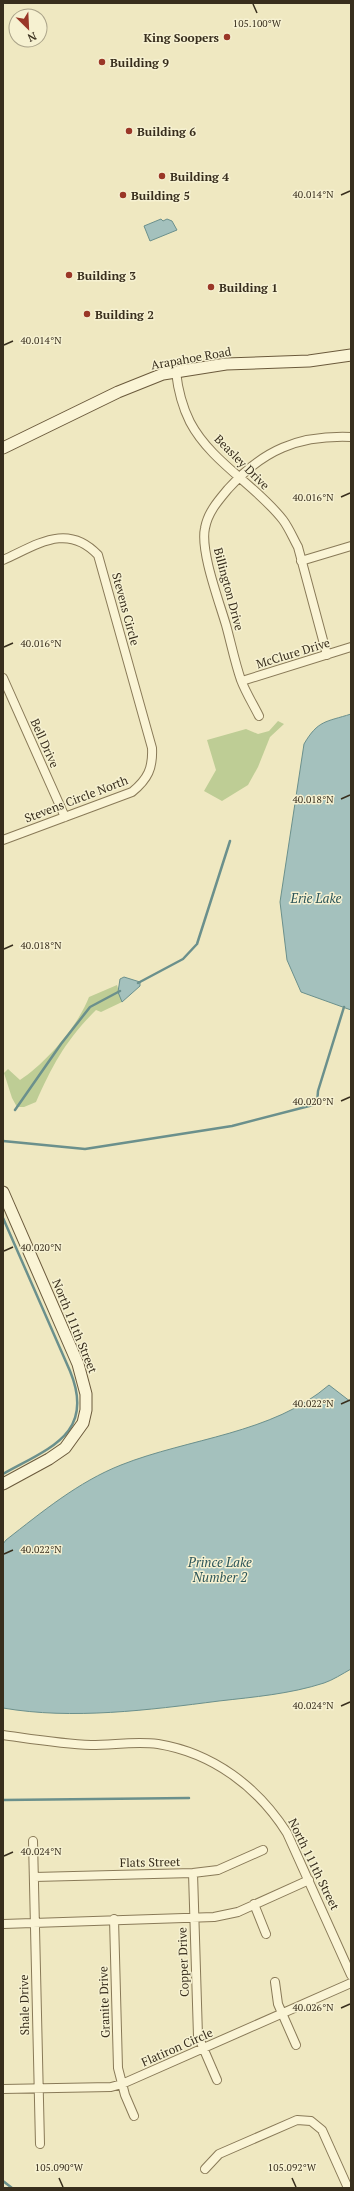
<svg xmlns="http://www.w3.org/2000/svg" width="354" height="2191" font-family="'PT Serif',serif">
<rect width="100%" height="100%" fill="#efe8c1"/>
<!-- green -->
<path fill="#becd95" d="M278,721L284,724L270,737L258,767L248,785L222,801L204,791L216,770L207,740L246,729L258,734L269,731Z
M117,985L122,1002L101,1012L96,1010C66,1040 53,1064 36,1102L24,1107H17L12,1098L4,1073L8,1069L20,1080C46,1063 78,1026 89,997Z"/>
<!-- water -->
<path fill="#a4c1bd" stroke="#6b908c" d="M161,219L163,221L167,219L172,221L177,230L150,241L144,226Z
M351,714V1010L301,992L287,960L280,902L304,744C318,720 326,722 351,714Z
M124,977L140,982V986L122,1002L118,992L120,979Z
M329,1385L351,1402V1669C342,1674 333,1680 324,1683C290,1694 254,1697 219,1701C149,1710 72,1720 3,1708V1544L6,1540C42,1512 78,1482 121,1465C189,1438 272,1434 329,1385Z"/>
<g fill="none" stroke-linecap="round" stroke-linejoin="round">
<!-- stream -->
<path stroke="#6b908c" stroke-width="2.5" d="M138,983L183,959L197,944L230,841
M15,1110L61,1044L90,1007L120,991
M3,1141L85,1149L232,1126L317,1104L318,1091L344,1007
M3,1218L70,1371C96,1434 49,1448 3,1474
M3,1800L189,1798
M3,2181L12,2188"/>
<defs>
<path id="street" d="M176,372C178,390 182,406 190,422C211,462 256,485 283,520C289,528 293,538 298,547L327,655
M3,560C37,545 67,522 98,555L152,748C153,768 148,779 132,792L3,840
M301,561L351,546
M3,678L65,817
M242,681L351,647
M259,716C253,704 246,693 241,680C235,663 231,643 226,625C219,601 200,551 205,528C208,512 218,501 228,489C263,450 298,435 351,437
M3,1735C32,1739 62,1744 91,1745C114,1745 135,1741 158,1744C213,1753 258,1787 287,1833L351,1975
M33,1841L40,2144
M193,1873L198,2036L217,2080
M34,1877L193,1873L218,1870L263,1850
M254,1904L266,1934
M114,1919L118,2068L125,2095L134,2116
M3,1924L214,1917L238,1912L309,1880
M275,1982L278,2004L296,2045
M3,2089L111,2087L122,2084L351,1983
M205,2169L219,2154L297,2120L311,2121L322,2130L348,2188"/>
<path id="secondary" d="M3,448L118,392L163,374L226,364L309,361L351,355
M3,1192L78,1364L86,1394V1410L83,1423L65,1448L49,1459L3,1484"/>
</defs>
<!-- street casing -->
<use href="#street" stroke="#897a58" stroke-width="10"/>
<!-- secondary casing -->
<use href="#secondary" stroke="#6b5a3c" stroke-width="13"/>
<!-- street -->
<use href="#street" stroke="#faf4d5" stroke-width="8"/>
<!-- secondary -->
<use href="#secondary" stroke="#faf4d5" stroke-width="11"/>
</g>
<!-- ticks -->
<path fill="none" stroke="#382e1d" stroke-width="1.5" d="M253,4L257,13M341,195L350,191M4,345L13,341M341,497L350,493M4,647L13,643M341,799L350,795M4,949L13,945M341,1101L350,1097M4,1251L13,1247M341,1404L350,1400M4,1554L13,1550M341,1706L350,1702M4,1856L13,1852M341,2008L350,2004M59,2178L63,2187M292,2178L296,2187"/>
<!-- markers -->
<g fill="#9a3727" stroke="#f6f1d1" stroke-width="1.5">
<circle cx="227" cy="37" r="4"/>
<circle cx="102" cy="62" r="4"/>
<circle cx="129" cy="131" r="4"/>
<circle cx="162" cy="176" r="4"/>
<circle cx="123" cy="195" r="4"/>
<circle cx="69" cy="275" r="4"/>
<circle cx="211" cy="287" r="4"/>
<circle cx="87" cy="314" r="4"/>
</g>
<g text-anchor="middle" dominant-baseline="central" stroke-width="3" stroke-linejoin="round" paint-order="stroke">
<!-- poi labels -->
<g font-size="12" font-weight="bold" fill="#382e1d" stroke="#f6f1d1" text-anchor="start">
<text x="219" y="37" text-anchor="end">King Soopers</text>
<text x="110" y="62">Building 9</text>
<text x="137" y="131">Building 6</text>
<text x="170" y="176">Building 4</text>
<text x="131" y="195">Building 5</text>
<text x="77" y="275">Building 3</text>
<text x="219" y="287">Building 1</text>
<text x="95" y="314">Building 2</text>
</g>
<!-- street labels -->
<g font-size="12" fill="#382e1d" stroke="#f6f1d1">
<text transform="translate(191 358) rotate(-10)">Arapahoe Road</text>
<text transform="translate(242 462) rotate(45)">Beasley Drive</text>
<text transform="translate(229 589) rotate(75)">Billington Drive</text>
<text transform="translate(126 609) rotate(75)">Stevens Circle</text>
<text transform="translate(293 653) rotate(-17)">McClure Drive</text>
<text transform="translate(45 743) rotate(66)">Bell Drive</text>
<text transform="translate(76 799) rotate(-21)">Stevens Circle North</text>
<text transform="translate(75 1326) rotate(68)">North 111th Street</text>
<text transform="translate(150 1862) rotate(-1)">Flats Street</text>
<text transform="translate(314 1864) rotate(64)">North 111th Street</text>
<text transform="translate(183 1962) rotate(-92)">Copper Drive</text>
<text transform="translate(104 2002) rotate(-92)">Granite Drive</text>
<text transform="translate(24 2005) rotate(-91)">Shale Drive</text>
<text transform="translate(177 2047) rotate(-24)">Flatiron Circle</text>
</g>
<!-- water labels -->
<g font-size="13" font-style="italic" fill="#2c5559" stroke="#f6f1d1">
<text x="316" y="898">Erie Lake</text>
<text x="220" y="1562">Prince Lake<tspan x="220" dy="15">Number 2</tspan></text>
</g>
</g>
<g font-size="10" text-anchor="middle" fill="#382e1d" stroke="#f6f1d1" stroke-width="3" stroke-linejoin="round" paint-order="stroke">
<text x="257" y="27">105.100°W</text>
<text x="313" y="198">40.014°N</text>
<text x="41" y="344">40.014°N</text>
<text x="313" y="501">40.016°N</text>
<text x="41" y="647">40.016°N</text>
<text x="313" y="803">40.018°N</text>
<text x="41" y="949">40.018°N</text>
<text x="313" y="1105">40.020°N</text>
<text x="41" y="1251">40.020°N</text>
<text x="313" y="1407">40.022°N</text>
<text x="41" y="1553">40.022°N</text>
<text x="313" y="1709">40.024°N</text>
<text x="41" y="1855">40.024°N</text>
<text x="313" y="2011">40.026°N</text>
<text x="59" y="2171">105.090°W</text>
<text x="292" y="2171">105.092°W</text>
</g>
<!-- border -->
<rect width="354" height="2191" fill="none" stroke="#382e1d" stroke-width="8"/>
<!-- north arrow -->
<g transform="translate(28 28) rotate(156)"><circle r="19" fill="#f6f1d1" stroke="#aaa389"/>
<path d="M0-3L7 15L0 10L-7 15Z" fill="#9a3727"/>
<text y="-6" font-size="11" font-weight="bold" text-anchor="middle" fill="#382e1d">N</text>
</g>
</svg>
